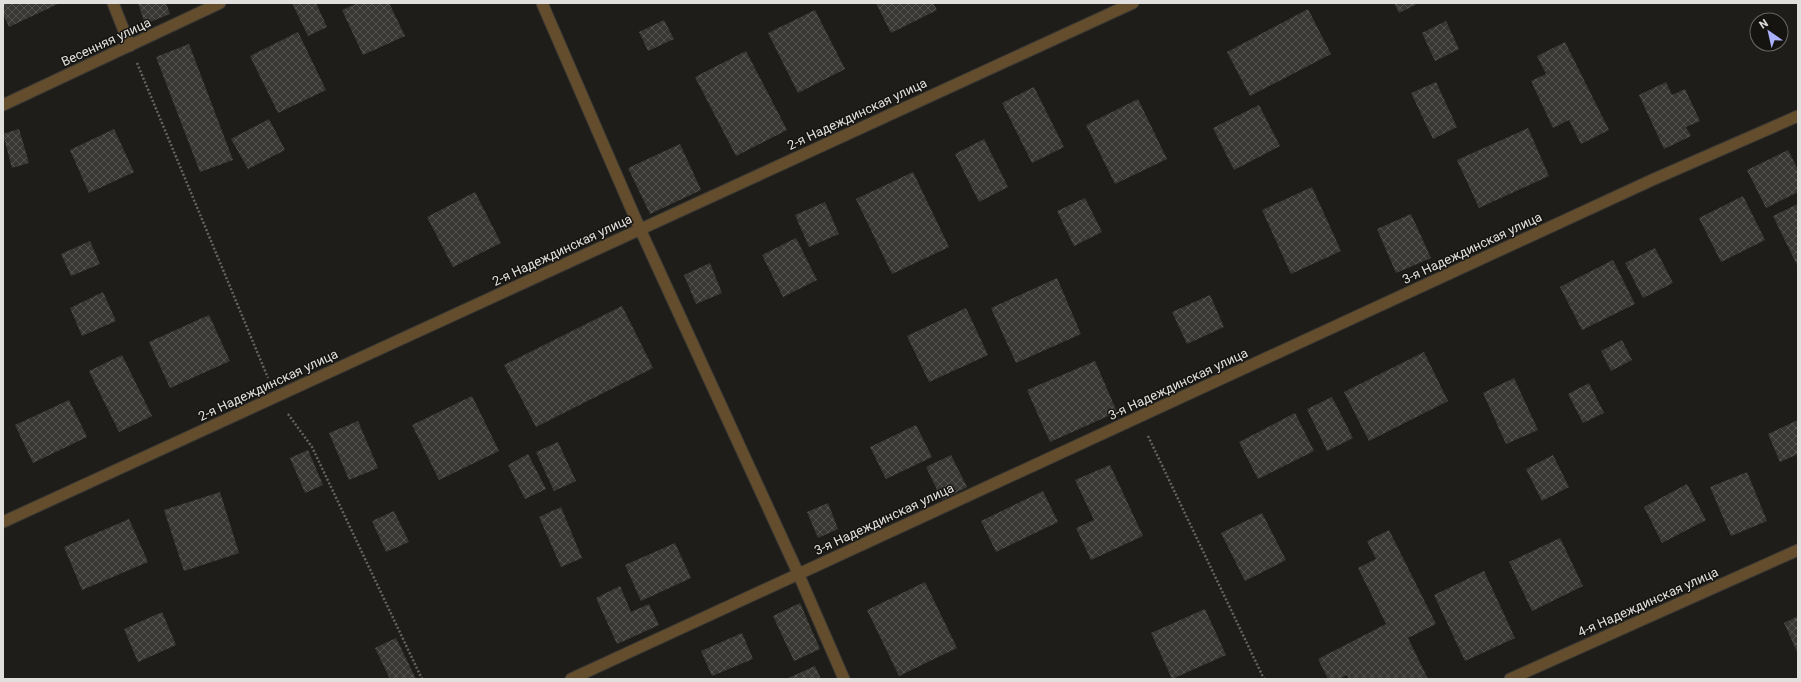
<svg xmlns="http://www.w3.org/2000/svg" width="1801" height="682" font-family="Roboto,sans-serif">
<defs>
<pattern id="building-cross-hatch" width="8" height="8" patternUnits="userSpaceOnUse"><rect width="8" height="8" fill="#383734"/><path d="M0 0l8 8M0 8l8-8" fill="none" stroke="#545451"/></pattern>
</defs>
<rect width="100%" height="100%" fill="#1e1d1a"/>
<!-- building -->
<path fill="url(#building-cross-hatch)" d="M3,3H60L9,27L3,14Z
M138,3H166L170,14L145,24Z
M292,3H316L327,27L308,36Z
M358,3H389L405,36L363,55L342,10Z
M876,3H933L937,10L891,33Z
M1394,3H1419L1399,13Z
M1308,9L1331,54L1250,96L1227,52Z
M815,10L845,69L798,93L768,33Z
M664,20L674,39L648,51L639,32Z
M1446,21L1459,49L1435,61L1422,33Z
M298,32L326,90L278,113L250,56Z
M1565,42L1609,130L1581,144L1569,120L1553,128L1531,81L1546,74L1537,56Z
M189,44L233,160L200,172L156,57Z
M746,51L787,130L736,156L695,77Z
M1436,82L1457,127L1433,139L1411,93Z
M1666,82L1672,95L1685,89L1700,121L1686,127L1691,136L1664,149L1639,95Z
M1034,87L1064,147L1032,163L1002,103Z
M1138,99L1167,159L1115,184L1086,125Z
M1259,105L1280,146L1234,170L1213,128Z
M269,119L285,150L248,169L231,139Z
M1528,128L1549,176L1479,208L1457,160Z
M19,129L29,163L12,168L3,134Z
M114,129L134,172L89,193L70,150Z
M984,139L1008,187L979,202L955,154Z
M680,144L701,190L650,214L628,168Z
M1788,150L1798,170V192L1766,208L1747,170Z
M913,172L949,247L892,274L856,199Z
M1312,187L1341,251L1291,274L1262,210Z
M475,192L501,243L453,267L427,217Z
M1743,196L1765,240L1721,262L1699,218Z
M1085,198L1102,232L1074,246L1057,211Z
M825,202L839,234L809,247L795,215Z
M1798,204V267L1773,216Z
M1411,214L1431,258L1396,273L1377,229Z
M796,238L817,280L783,297L762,255Z
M90,241L100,264L71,276L61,254Z
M1655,248L1673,283L1643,298L1625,263Z
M1613,260L1635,304L1582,330L1560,287Z
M710,263L722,293L696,304L684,275Z
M1057,278L1081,334L1016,363L991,308Z
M103,292L116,321L82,336L70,308Z
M1210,295L1224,327L1187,344L1172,312Z
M622,306L653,368L536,427L504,365Z
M966,308L988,355L929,382L907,336Z
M209,315L230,361L170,388L149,342Z
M1622,340L1632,360L1611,371L1601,351Z
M1424,352L1448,401L1369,441L1344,392Z
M122,355L152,416L119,432L89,371Z
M1095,361L1117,412L1050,442L1027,390Z
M1514,378L1538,430L1506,444L1483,393Z
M1589,383L1604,413L1583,423L1568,394Z
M472,396L499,451L439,480L412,425Z
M1332,397L1353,438L1327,451L1307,409Z
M69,400L87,437L33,463L15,425Z
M1295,413L1314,451L1258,479L1239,442Z
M1798,420V454L1780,462L1768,434Z
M358,421L378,468L349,480L329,433Z
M916,425L932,457L886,479L870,447Z
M558,442L576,481L554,491L536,452Z
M308,450L323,485L305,493L290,458Z
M528,454L546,489L525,499L508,465Z
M951,455L967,487L942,500L926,467Z
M1553,455L1569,487L1542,501L1526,469Z
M1110,465L1143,536L1091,560L1076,528L1094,520L1075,480Z
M1747,472L1767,521L1731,536L1710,487Z
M1687,484L1706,520L1662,543L1644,507Z
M1043,491L1058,522L996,552L981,521Z
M220,492L239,553L184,571L164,510Z
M828,503L838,529L818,538L807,512Z
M561,507L582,558L561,567L539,517Z
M394,511L409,542L386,552L372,521Z
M1262,513L1286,560L1245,581L1221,533Z
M129,519L148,562L82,590L64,547Z
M1389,530L1436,624L1408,638L1428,679H1349L1347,675L1339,679H1328L1318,659L1386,624L1358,568L1376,559L1367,541Z
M1560,538L1583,586L1532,611L1509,562Z
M675,543L691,578L641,601L625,565Z
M1484,571L1515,638L1465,661L1434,595Z
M925,582L957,648L899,676L867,610Z
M620,586L631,612L649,604L659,625L617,644L596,598Z
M800,603L820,649L794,661L773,616Z
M1205,609L1226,655L1172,679L1151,633Z
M162,612L176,645L138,662L124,629Z
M1798,616V654L1784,623Z
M742,633L753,659L712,676L701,651Z
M396,638L416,679H390L375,648Z
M815,666L821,679H786Z"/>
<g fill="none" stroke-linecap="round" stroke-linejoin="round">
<defs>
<path id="minor" d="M113,3L130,46
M542,3L640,229L798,573L844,679
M3,105L220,3
M3,522L1133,3
M571,679L1652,180L1798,116
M1510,679L1798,550"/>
</defs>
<!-- minor casing -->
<use href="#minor" stroke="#393835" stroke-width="13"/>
<!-- path -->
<path stroke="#656462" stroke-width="2.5" stroke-dasharray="2 2" stroke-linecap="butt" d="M137,63L268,378
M288,414L312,447L422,679
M1148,436L1264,679"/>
<!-- minor -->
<use href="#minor" stroke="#634d2c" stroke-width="11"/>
</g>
<g text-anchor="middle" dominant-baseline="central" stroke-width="3" stroke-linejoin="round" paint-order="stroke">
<!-- street labels -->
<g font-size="13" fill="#e1e0de" stroke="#151411">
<text transform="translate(106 42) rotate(-25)">Весенняя улица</text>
<text transform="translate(857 114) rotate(-25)">2-я Надеждинская улица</text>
<text transform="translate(1472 248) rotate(-25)">3-я Надеждинская улица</text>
<text transform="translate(562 250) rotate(-25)">2-я Надеждинская улица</text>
<text transform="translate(1178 384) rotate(-25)">3-я Надеждинская улица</text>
<text transform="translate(268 385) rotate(-25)">2-я Надеждинская улица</text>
<text transform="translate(884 519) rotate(-25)">3-я Надеждинская улица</text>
<text transform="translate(1648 602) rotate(-24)">4-я Надеждинская улица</text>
</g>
</g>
<!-- border -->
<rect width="1801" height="682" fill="none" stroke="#e1e0de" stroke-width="8"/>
<!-- north arrow -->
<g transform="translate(1769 32) rotate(326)"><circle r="19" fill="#151411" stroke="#676663"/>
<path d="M0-3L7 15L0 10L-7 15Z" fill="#aab0fb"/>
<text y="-6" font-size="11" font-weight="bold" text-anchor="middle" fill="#e1e0de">N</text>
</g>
</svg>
